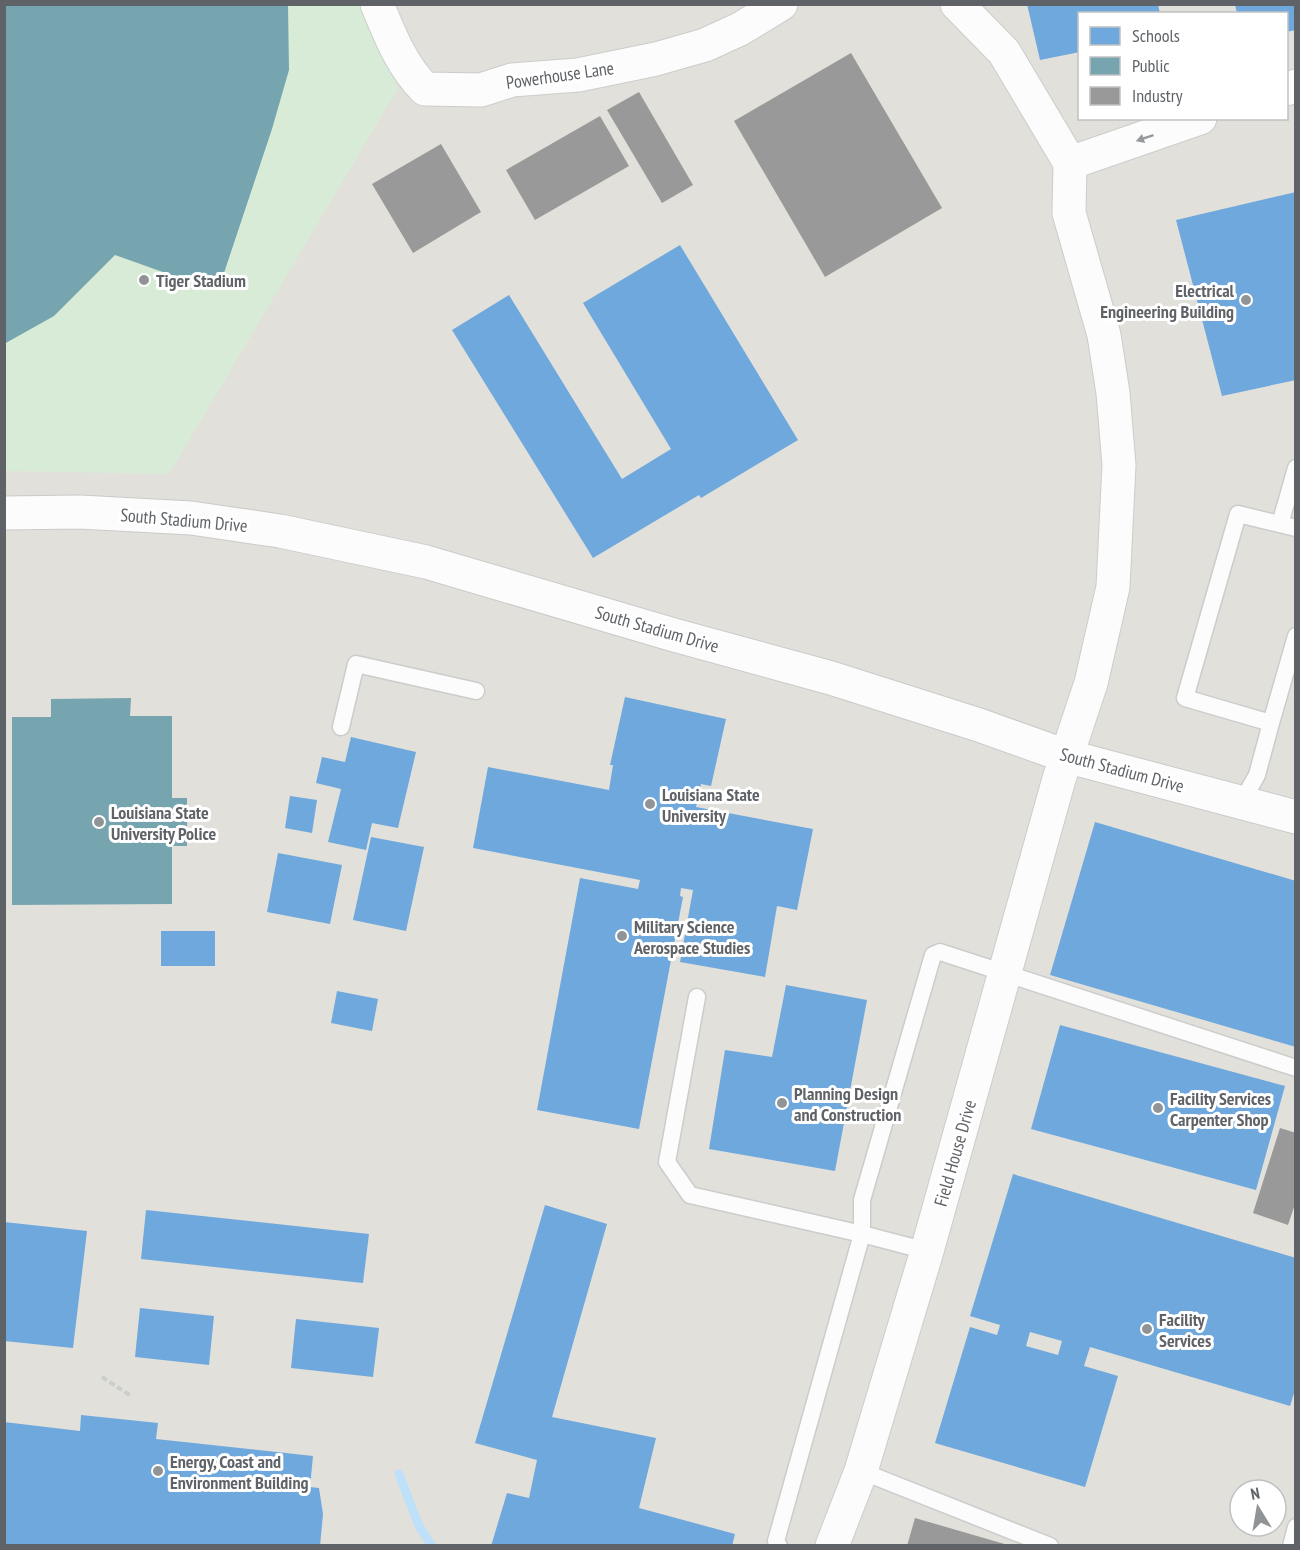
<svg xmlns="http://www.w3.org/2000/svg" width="1300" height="1550" font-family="'PT Sans Narrow',sans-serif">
<rect width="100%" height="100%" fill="#efeeea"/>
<!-- education -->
<path fill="#e2e0da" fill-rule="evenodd" d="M5,5H1295V1545H5ZM1080,14H1286V118H1080ZM1240,1490H1276V1526H1240Z"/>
<!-- green -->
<path fill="#d8ebd6" d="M5,5H361L398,88L169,474L5,471Z"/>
<!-- schools -->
<path fill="#6fa8dc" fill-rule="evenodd" d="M1027,4H1158L1160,14H1080V52L1040,60Z
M1235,4H1296V30L1286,32V14H1237Z
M1296,192V380L1222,396L1176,220Z
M680,245L798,440L701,498L699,495L593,558L452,330L509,295L622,479L671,449L583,303Z
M625,697L726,719L711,786L701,784L696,807L813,829L797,910L777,906L765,977L680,962L693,890L681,888L680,896L683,897L639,1129L537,1110L580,878L638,889L640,880L473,848L488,767L609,790L613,765H610Z
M351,737L416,752L398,828L372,823L366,850L328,842L341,789L316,783L322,757L345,762Z
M290,796L317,800L312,833L285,828Z
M1095,822L1296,881V1047L1050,975Z
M371,837L424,847L406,931L353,920Z
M278,853L342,865L330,924L267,912Z
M161,931H215V966H161Z
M786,985L867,1000L835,1171L709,1149L725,1050L772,1057Z
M337,991L378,999L372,1031L331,1023Z
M1060,1025L1285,1086L1256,1190L1031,1129Z
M1013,1174L1296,1258V1387L1290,1406L1090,1347L1084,1366L1118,1376L1085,1487L935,1443L970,1327L997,1335L1000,1325L970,1316ZM1030,1332L1062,1341L1058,1355L1026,1346Z
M545,1205L607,1224L552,1417L656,1438L639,1508L735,1534L732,1546H491L507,1493L529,1498L537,1460L475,1443Z
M146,1210L369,1234L363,1283L141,1259Z
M4,1222L87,1231L73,1348L4,1341Z
M140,1308L214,1316L209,1365L135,1357Z
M296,1319L379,1328L373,1377L291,1368Z
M81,1415L158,1423L156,1439L313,1456L310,1487L319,1488L323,1514L320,1546H4V1422L80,1431Z"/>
<!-- public -->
<path fill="#76a5af" d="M4,5H288L289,70L272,129L219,288L174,276L115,255L54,316L4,344Z
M131,698L130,716H172V798H187V846H172V904L12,905V717H51V699Z"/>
<!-- industry -->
<path fill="#999" d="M851,53L942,208L825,277L734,121Z
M639,92L693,185L662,203L607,110Z
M600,116L629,166L535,220L506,170Z
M441,144L481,212L413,253L372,184Z
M1280,1128L1296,1133V1201L1288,1225L1253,1213Z
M915,1518L1008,1545V1546H907Z"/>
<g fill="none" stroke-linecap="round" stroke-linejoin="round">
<!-- stream -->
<path stroke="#bfe0f9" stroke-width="9" d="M399,1474L419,1526L432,1546"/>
<defs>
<path id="lane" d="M1280,524L1296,468
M1271,723L1296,636
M341,727L356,664L476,691
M1241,803L1257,775L1271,723L1185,698L1238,514L1296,528
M697,997L667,1162L690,1195L862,1234L776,1541L779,1546
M927,1251L862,1234V1200L933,955L940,952L1296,1068
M861,1471L1050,1546
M1291,1546L1296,1527"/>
<path id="street" d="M377,4C390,35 401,65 425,89L481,90L512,80L578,75L656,59L705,45L740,29L781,4
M1286,89L1296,86
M1070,163L1200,118
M832,1546L861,1471L927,1251L1059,779L1091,683L1113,587L1119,465L1113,393L1104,335L1069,213L1070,163L1004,52L957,4"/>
<path id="secondary" d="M4,513L80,512L191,518L280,531L426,562L674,635L831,678L979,725L1066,756L1296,817"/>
</defs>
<!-- lane casing -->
<use href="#lane" stroke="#cbcccc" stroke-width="19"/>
<!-- street casing -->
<use href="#street" stroke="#cbcccc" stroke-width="35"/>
<!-- secondary casing -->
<use href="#secondary" stroke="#cacacb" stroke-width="35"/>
<!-- path -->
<path stroke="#cacfcc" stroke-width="4" stroke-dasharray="6 3" stroke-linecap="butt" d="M102,1377L131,1396"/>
<!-- lane -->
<use href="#lane" stroke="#fdfcfc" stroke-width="16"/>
<!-- street -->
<use href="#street" stroke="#fdfcfc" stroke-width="33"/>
<!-- secondary -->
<use href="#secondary" stroke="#fdfcfc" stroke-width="33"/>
</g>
<!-- one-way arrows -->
<defs><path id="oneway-solid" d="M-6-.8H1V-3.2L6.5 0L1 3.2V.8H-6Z" transform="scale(1.5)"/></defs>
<use fill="#96999c" href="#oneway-solid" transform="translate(1145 138) rotate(161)"/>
<!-- markers -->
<g fill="#919496" stroke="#fff" stroke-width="2">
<circle cx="144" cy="280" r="6"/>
<circle cx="1246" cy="300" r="6"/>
<circle cx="650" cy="804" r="6"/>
<circle cx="99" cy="822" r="6"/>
<circle cx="622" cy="936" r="6"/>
<circle cx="782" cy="1103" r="6"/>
<circle cx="1158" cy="1108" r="6"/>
<circle cx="1147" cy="1329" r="6"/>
<circle cx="158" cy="1471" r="6"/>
</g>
<g text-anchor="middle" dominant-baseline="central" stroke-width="6" stroke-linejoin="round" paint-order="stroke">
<!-- street labels -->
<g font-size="18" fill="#5f6368" stroke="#fff">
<text transform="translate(560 75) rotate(-8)">Powerhouse Lane</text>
<text transform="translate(184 520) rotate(5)">South Stadium Drive</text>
<text transform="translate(657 629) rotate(16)">South Stadium Drive</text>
<text transform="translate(1122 770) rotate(15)">South Stadium Drive</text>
<text transform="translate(955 1153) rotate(-74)">Field House Drive</text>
</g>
<!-- poi labels -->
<g font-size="18" font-weight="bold" fill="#5f6368" stroke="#fff" text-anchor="start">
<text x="156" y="280">Tiger Stadium</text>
<text x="1234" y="290" text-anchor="end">Electrical<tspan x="1234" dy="21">Engineering Building</tspan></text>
<text x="662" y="794">Louisiana State<tspan x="662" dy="21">University</tspan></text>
<text x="111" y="812">Louisiana State<tspan x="111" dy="21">University Police</tspan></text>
<text x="634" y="926">Military Science<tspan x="634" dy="21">Aerospace Studies</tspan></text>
<text x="794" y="1093">Planning Design<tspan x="794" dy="21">and Construction</tspan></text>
<text x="1170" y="1098">Facility Services<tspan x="1170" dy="21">Carpenter Shop</tspan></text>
<text x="1159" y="1319">Facility<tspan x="1159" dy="21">Services</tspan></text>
<text x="170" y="1461">Energy, Coast and<tspan x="170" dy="21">Environment Building</tspan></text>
</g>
</g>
<!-- border -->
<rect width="1300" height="1550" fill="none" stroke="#5f6368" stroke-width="12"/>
<!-- legend -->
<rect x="1078" y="12" width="210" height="108" fill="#ffffff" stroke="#bfc1c3" stroke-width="1.5"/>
<rect x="1090" y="27" width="30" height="18" fill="#6fa8dc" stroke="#bfc1c3" stroke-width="1.5"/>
<text x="1132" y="42" font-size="18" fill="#5f6368">Schools</text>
<rect x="1090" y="57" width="30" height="18" fill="#76a5af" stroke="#bfc1c3" stroke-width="1.5"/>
<text x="1132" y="72" font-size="18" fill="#5f6368">Public</text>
<rect x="1090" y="87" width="30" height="18" fill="#999999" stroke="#bfc1c3" stroke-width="1.5"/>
<text x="1132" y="102" font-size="18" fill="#5f6368">Industry</text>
<!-- north arrow -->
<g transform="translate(1258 1508) rotate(349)"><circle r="28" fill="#ffffff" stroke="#bfc1c3" stroke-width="1.5"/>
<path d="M0-4.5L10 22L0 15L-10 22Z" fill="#919496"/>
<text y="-9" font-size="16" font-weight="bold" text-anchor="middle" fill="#5f6368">N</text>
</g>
</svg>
